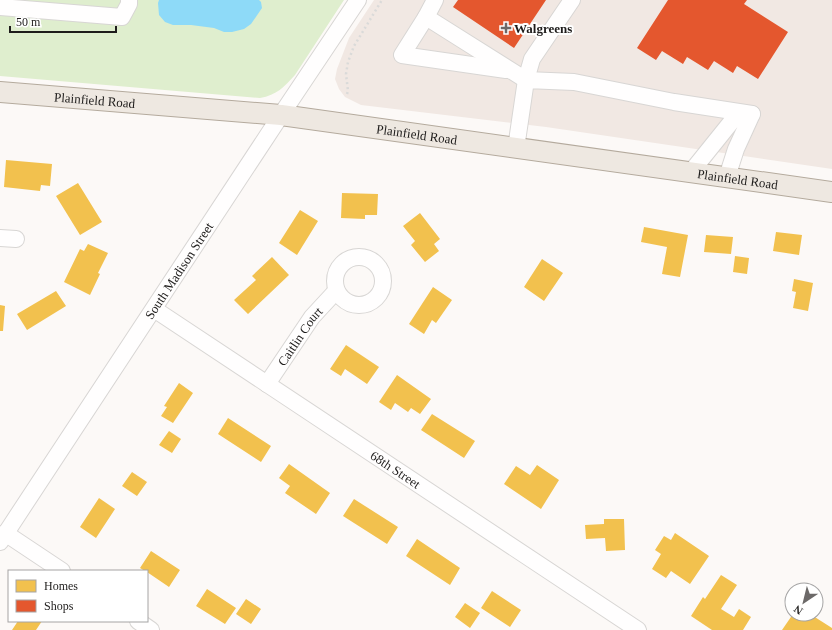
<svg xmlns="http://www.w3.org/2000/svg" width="832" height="630" font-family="'Times New Roman',serif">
<rect width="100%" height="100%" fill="#fcf9f7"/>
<!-- built -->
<path fill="#f1e8e3" d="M374,0H832V169L546,127L361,105L345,97L339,89L335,79L337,69L349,38Z"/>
<!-- green -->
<path fill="#dfeece" d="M0,0H344L295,75C284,87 277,95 260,98L0,76Z"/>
<!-- water -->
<path fill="#8edaf8" d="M159,0H259L261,2L262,8L251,24L244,29L232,32H224L214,28L191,25H173L165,22L159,15L158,3Z"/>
<!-- homes -->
<path fill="#f2c14e" d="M6,160L52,164L50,186L41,185L40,191L4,187Z
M78,183L102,222L80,235L56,196Z
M342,193L378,194L377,215H365V219L341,218Z
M300,210L318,221L297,255L279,243Z
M420,213L440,239L434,244L439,251L425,262L411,245L415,241L403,226Z
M644,227L688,235L680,277L662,274L667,247L641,242Z
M776,232L802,235L799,255L773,251Z
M706,235L733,237L731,254L704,252Z
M88,244L108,253L98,273L100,274L90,295L64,282L80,249L84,251Z
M735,256L749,258L747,274L733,272Z
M272,257L289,275L248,314L234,300L256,280L252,276Z
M542,259L563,273L544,301L524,287Z
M794,279L813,283L808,311L793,308L796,292L792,291Z
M433,287L452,300L436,323L432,320L424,334L409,324Z
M56,291L66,306L27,330L17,314Z
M0,305L5,306L3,331H0Z
M346,345L379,367L367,384L345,369L341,376L330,369Z
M397,375L431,399L420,414L411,408L408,412L395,403L391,410L379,402Z
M179,383L193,393L173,423L161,416L167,407L164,406Z
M432,414L475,441L464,458L421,430Z
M228,418L271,446L261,462L218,434Z
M169,431L181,439L172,453L159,445Z
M289,464L330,493L316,514L285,493L290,486L279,478Z
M537,465L559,480L541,509L504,484L516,466L530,475Z
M132,472L147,482L137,496L122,486Z
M99,498L115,509L96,538L80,527Z
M354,499L398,527L387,544L343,516Z
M604,519H624L625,550L606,551L605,538L586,539L585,525L604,524Z
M675,533L709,556L690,584L671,571L666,578L652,569L661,554L655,550L664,536L671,540Z
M417,539L460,568L450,585L406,556Z
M151,551L180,570L169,587L147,572V571H145L140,568Z
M721,575L737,585L721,609L734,617L739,609L751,617L743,630H712L691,616L703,597L705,599Z
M207,589L236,608L225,624L196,606Z
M492,591L521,610L510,627L481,608Z
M246,599L261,609L251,624L236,614Z
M465,603L480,613L470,628L455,617Z
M793,614H810L832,628V630H782Z
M18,621H42L36,630H12Z"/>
<!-- shops -->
<path fill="#e4572e" d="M458,0H546L514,48L453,7Z
M668,0H747L744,4L788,32L758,79L737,66L733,73L714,61L708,70L687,57L683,64L662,51L656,60L637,48Z"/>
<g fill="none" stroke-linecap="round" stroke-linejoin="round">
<defs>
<g id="minor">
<path d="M435,0L426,17L526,80L532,59L572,0"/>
<path d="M0,7L122,17L129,4V0"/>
<path d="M426,17L402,55L506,70"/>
<path d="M516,148L526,80L574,82L674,102L752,114"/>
<path d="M691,172L732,121L750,115"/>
<path d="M727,177L736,149L752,114"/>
<path d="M0,238L16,239"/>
<circle cx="359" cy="281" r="24"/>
<path id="s1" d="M154,309L638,630"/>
<path id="s2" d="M267,384L312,317L336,291"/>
<path d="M5,533L62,571"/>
<path id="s3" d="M0,542L281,115L358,0"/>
<path d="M138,621L151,630"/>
</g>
<g id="major">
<path id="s4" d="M0,92L281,115L832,192"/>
</g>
</defs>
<!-- minor casing -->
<use href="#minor" stroke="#d8d6d4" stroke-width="18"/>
<!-- major casing -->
<use href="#major" stroke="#b4aa9d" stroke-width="22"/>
<!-- path -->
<path stroke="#dadad9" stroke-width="2.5" stroke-dasharray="2 3" stroke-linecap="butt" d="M347,94L348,91L346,74L348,62L354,46L382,0"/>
<!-- minor -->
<use href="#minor" stroke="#fffefe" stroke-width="16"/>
<!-- major -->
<use href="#major" stroke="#eee8e1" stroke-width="20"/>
</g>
<!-- markers -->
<path fill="#6c6968" stroke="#fff" stroke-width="1.5" d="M504 22h4v4h4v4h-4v4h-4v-4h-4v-4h4z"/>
<g text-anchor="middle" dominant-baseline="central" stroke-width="4" stroke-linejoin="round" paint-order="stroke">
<!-- poi labels -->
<g font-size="13" font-weight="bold" fill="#1e1c1b" stroke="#fff" text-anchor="start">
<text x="514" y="28">Walgreens</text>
</g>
<!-- street labels -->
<g font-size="13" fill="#1e1c1b" stroke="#fff">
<text stroke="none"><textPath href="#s4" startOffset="95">Plainfield Road</textPath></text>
<text stroke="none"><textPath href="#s4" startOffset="419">Plainfield Road</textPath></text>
<text stroke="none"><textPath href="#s4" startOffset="743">Plainfield Road</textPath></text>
<text stroke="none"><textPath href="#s3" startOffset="325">South Madison Street</textPath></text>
<text stroke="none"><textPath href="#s2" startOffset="58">Caitlin Court</textPath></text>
<text stroke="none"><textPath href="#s1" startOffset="290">68th Street</textPath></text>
</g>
</g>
<!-- legend -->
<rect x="8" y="570" width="140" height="52" fill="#ffffff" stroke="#a5a4a4"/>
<rect x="16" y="580" width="20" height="12" fill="#f2c14e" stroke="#a5a4a4"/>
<text x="44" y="590" font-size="12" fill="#1e1c1b">Homes</text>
<rect x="16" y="600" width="20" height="12" fill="#e4572e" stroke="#a5a4a4"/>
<text x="44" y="610" font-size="12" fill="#1e1c1b">Shops</text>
<!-- north arrow -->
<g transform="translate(804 602) rotate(215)"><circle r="19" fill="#ffffff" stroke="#a5a4a4"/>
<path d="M0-3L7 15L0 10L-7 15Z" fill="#6c6968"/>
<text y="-6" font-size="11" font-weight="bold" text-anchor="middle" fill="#1e1c1b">N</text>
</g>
<!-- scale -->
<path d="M10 26v6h106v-6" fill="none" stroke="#1e1c1b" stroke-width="2"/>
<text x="16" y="26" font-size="12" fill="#1e1c1b" stroke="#ffffff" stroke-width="3" paint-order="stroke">50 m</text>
</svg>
